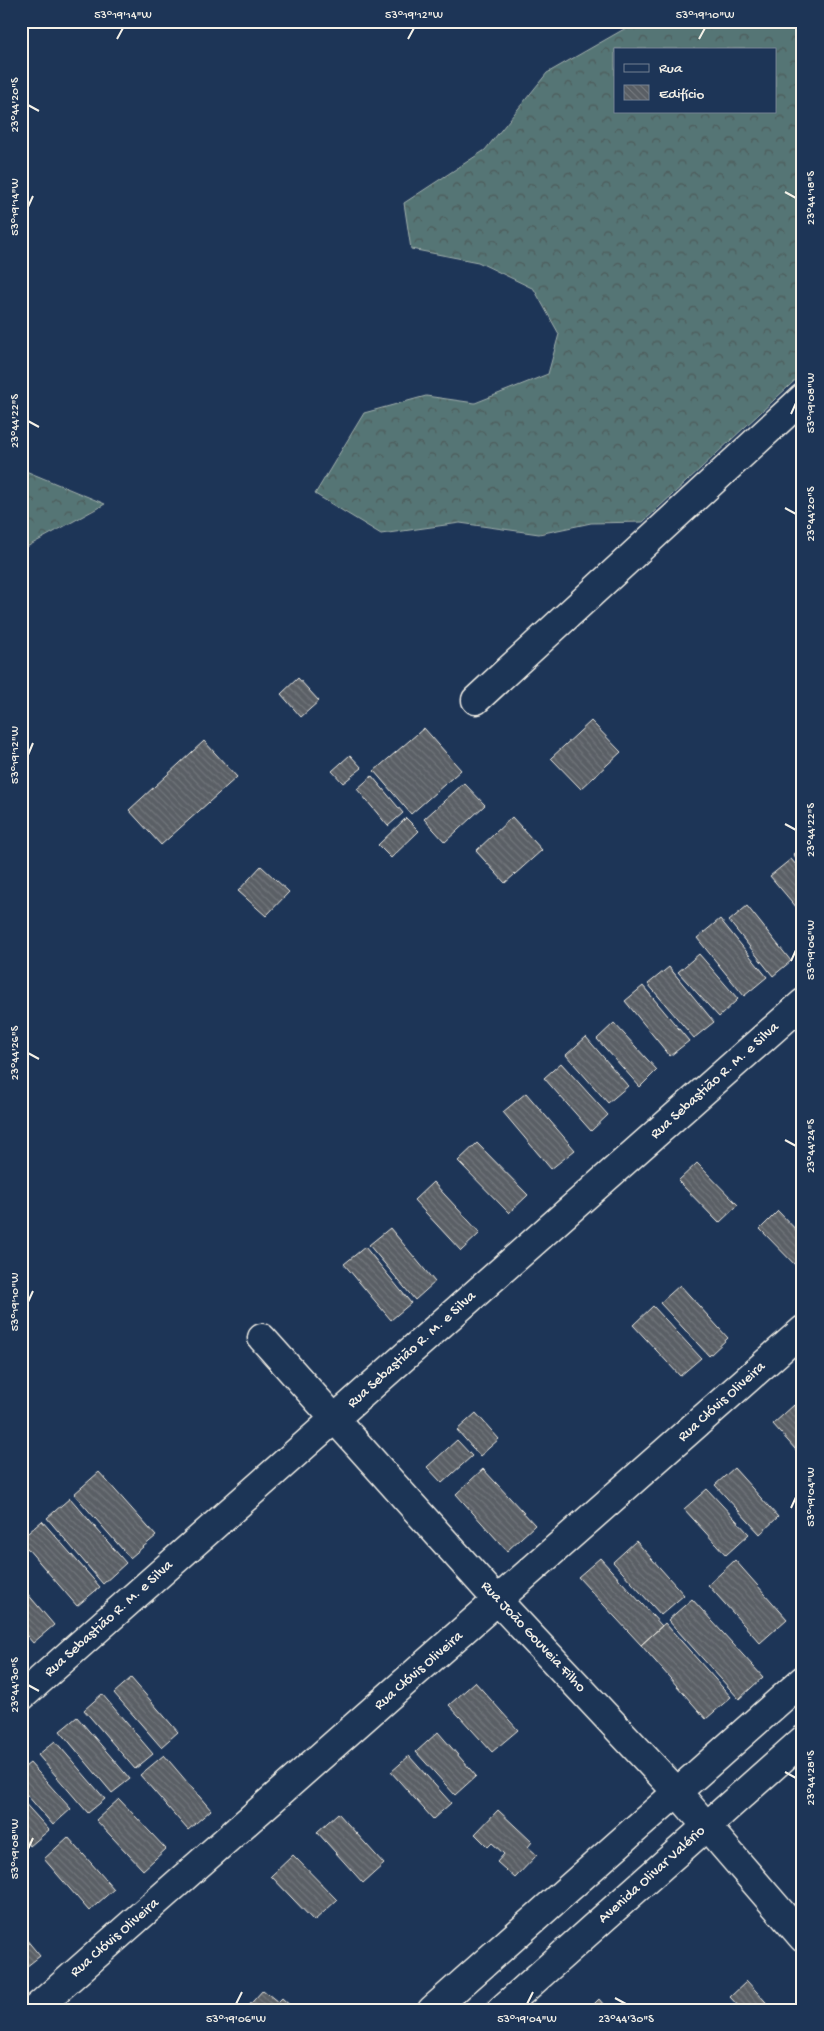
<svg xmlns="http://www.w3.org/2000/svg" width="824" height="2031" font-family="'Gochi Hand',sans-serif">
<defs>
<pattern id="forest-crowns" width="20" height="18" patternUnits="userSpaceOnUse" patternTransform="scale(1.25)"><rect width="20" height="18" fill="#547474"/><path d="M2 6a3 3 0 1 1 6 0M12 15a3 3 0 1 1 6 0" fill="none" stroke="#4e5c5b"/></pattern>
<pattern id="building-back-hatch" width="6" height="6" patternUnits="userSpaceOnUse" patternTransform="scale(1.25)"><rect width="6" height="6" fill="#5a5f65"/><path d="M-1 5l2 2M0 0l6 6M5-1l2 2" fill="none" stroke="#72767b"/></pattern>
</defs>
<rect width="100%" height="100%" fill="#1d3557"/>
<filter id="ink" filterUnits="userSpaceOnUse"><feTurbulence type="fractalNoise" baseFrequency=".02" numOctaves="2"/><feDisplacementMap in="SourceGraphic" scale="10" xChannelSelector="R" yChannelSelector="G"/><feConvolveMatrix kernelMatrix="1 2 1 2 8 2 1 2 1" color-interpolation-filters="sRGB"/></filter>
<g filter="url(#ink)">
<!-- forest -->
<path fill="url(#forest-crowns)" stroke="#a4b2ae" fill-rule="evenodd" d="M671,21H803V373L643,522L591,523L539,534L460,523L381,534L315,494L364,413L426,396L475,403L548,374L559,334L534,289L478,262L411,249L404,203L485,150L547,73L633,24ZM615,49H775V111H615Z
M21,469L105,504L21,550Z"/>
<!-- building -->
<path fill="url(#building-back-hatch)" stroke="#f4f1e8" d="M298,678L319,701L301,717L281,694Z
M591,721L621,752L581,789L551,758Z
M424,728L461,770L411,814L374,771Z
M204,741L237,777L161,845L129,810Z
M350,755L362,768L343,783L332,771Z
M372,776L403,813L388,826L357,789Z
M464,783L485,805L445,842L424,819Z
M512,817L542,850L505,883L476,851Z
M406,818L419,831L391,858L378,845Z
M803,846V866L793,854Z
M791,859L803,873V915L770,876Z
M261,866L289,892L266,916L238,891Z
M747,906L791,961L773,976L729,921Z
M720,919L767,977L744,996L697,938Z
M699,954L738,999L719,1017L678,972Z
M669,967L714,1022L694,1038L648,984Z
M643,986L689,1041L670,1056L625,1001Z
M614,1023L657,1070L640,1087L597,1039Z
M586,1037L628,1086L608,1103L566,1055Z
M561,1063L608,1115L591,1131L544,1078Z
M526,1093L575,1150L551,1169L503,1112Z
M477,1143L528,1195L509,1213L458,1161Z
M697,1163L738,1205L719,1223L678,1181Z
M433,1182L480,1233L461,1251L414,1200Z
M778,1211L803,1237V1273L760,1229Z
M390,1228L435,1282L415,1300L369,1245Z
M365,1247L411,1303L391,1320L344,1264Z
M680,1285L728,1338L709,1356L660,1303Z
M653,1306L701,1358L680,1376L633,1325Z
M803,1397V1412L795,1403Z
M794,1405L803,1415V1458L773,1424Z
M476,1413L499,1439L480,1456L457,1430Z
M457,1440L472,1456L442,1483L427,1467Z
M734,1468L778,1517L760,1534L715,1485Z
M483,1469L535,1525L507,1551L456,1494Z
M99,1472L156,1536L130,1558L74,1494Z
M707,1489L749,1534L726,1555L684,1509Z
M70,1498L126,1563L103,1584L47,1518Z
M42,1521L100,1587L77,1606L21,1541V1539Z
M636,1541L684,1595L661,1615L613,1562Z
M600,1558L662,1626L641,1645L578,1577Z
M735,1560L787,1619L760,1643L708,1585Z
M21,1586L54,1625L33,1643L21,1629Z
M692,1599L763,1677L739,1699L668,1620Z
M665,1623L731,1697L706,1719L641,1645Z
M131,1678L178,1732L161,1747L114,1693Z
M475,1682L518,1730L492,1752L449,1705Z
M102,1694L153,1754L135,1769L84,1710Z
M77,1717L130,1779L112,1793L60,1731Z
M438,1732L476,1776L455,1795L416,1752Z
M55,1741L105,1799L88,1813L38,1755Z
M164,1755L211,1810L188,1830L140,1775Z
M409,1756L451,1803L433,1819L391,1772Z
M30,1763L71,1809L53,1825L21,1788V1770Z
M21,1799L49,1830L30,1846L21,1836Z
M119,1799L166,1849L143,1870L96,1820Z
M498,1810L532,1842L528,1847L537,1855L515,1878L497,1862L504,1854L492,1843L488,1847L475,1834Z
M338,1813L384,1864L363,1883L317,1832Z
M68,1837L114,1889L89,1911L44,1859Z
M293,1855L337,1900L314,1921L271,1876Z
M21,1933L40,1956L21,1971Z
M747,1981L773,2010H742L730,1997Z
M263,1990L278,2002L282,1998L295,2010H245Z
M599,1999L608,2010H588Z"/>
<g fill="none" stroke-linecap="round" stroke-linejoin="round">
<defs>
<path id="minor" d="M476,700L803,398
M262,1338L498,1601L678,1793L803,1938
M34,2010L803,1330
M432,2010L803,1680
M501,2010L803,1740"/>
<path id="tertiary" d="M21,1697L803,1003"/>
</defs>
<!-- minor casing -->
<use href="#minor" stroke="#f4f1e8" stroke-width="31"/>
<!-- tertiary casing -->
<use href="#tertiary" stroke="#f4f1e8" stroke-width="31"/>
<!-- minor -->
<use href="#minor" stroke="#1d3557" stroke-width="28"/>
<!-- tertiary -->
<use href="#tertiary" stroke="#1d3557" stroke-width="28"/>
</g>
</g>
<!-- ticks -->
<path fill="none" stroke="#f4f1e8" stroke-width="2" d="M117,39L123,28M408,39L414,28M699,39L705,28M28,105L39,111M785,192L796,198M28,207L33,196M791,414L796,403M28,421L39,427M785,508L796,514M28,755L33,743M785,824L796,830M791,961L796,950M28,1053L39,1059M785,1140L796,1146M28,1302L33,1291M791,1508L796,1497M28,1685L39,1691M785,1772L796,1778M28,1849L33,1838M615,1998L626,2004M236,2004L242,1992M527,2004L533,1992"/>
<g text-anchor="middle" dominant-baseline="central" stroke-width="4" stroke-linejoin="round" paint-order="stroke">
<!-- street labels -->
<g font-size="15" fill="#f4f1e8" stroke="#1d3557">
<text transform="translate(715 1081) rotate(-42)">Rua Sebastião R. M. e Silva</text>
<text transform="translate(412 1350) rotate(-42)">Rua Sebastião R. M. e Silva</text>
<text transform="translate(722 1402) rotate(-42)">Rua Clóvis Oliveira</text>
<text transform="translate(109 1619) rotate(-42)">Rua Sebastião R. M. e Silva</text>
<text transform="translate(533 1637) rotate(47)">Rua João Gouveia Filho</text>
<text transform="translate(419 1671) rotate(-41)">Rua Clóvis Oliveira</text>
<text transform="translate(652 1875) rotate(-42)">Avenida Olivar Valério</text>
<text transform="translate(115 1938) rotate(-41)">Rua Clóvis Oliveira</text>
</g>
</g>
<!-- margin -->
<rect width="824" height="2031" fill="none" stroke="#1d3557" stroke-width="55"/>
<!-- legend -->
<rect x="614" y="48" width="162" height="65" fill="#1d3557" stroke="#738091"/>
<rect x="624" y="64" width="25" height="8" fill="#1d3557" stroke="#738091"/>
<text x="659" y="72" font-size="15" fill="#f4f1e8">Rua</text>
<rect x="624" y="85" width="25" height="15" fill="url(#building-back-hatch)" stroke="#738091"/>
<text x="659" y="98" font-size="15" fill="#f4f1e8">Edifício</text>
<rect x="28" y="28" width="768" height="1976" fill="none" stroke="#f4f1e8" stroke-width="2"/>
<g font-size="12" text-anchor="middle" fill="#f4f1e8">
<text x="123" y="18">53°19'14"W</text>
<text x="414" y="18">53°19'12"W</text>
<text x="705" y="18">53°19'10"W</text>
<text transform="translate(14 105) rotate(-90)" y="4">23°44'20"S</text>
<text transform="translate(810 198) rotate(-90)" y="4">23°44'18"S</text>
<text transform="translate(14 207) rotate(-90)" y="4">53°19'14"W</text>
<text transform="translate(810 403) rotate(-90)" y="4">53°19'08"W</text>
<text transform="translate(14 421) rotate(-90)" y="4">23°44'22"S</text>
<text transform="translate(810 514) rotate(-90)" y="4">23°44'20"S</text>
<text transform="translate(14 755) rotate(-90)" y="4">53°19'12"W</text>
<text transform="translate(810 830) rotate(-90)" y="4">23°44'22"S</text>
<text transform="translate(810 950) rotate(-90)" y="4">53°19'06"W</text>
<text transform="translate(14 1053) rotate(-90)" y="4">23°44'26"S</text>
<text transform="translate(810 1146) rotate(-90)" y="4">23°44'24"S</text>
<text transform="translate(14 1302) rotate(-90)" y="4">53°19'10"W</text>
<text transform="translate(810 1497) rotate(-90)" y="4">53°19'04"W</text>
<text transform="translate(14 1685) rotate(-90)" y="4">23°44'30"S</text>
<text transform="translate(810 1778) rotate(-90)" y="4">23°44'28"S</text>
<text transform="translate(14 1849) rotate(-90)" y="4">53°19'08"W</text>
<text x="236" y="2022">53°19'06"W</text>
<text x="527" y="2022">53°19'04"W</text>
<text x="626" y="2022">23°44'30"S</text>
</g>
</svg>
